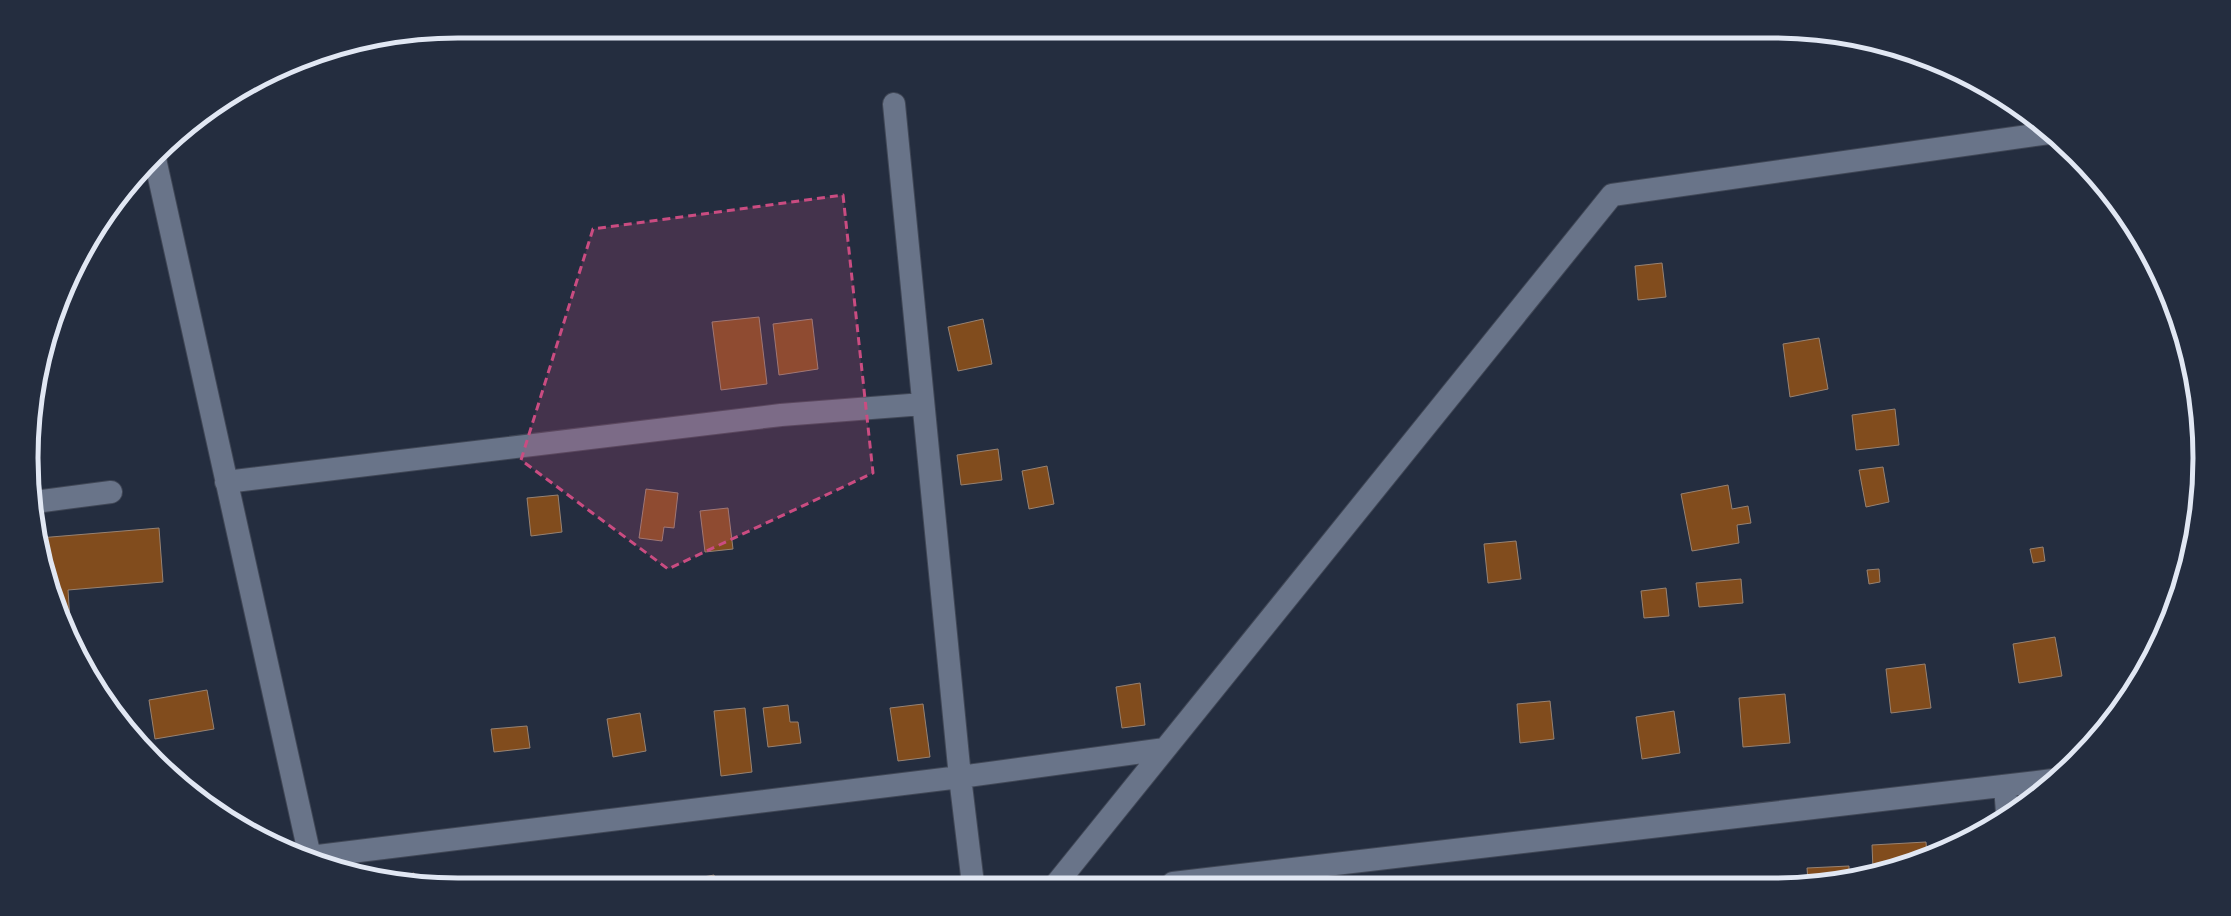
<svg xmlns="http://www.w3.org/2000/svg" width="2231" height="916" font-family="Quicksand,sans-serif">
<rect width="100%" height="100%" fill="#242d3f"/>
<!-- building -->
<path fill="#814c1d" stroke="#978272" d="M1662,263L1666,297L1638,300L1635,266Z
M759,317L767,384L721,390L712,322Z
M812,319L818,369L779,375L773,324Z
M983,319L992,364L958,371L948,327Z
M1819,338L1828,389L1790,397L1783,344Z
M1895,409L1899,445L1856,450L1852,415Z
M998,449L1002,480L961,485L957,455Z
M1047,466L1054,504L1029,509L1022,471Z
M1883,467L1889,502L1866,507L1859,470Z
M1728,485L1732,509L1748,506L1751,523L1737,525L1739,543L1692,551L1681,494Z
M646,489L678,493L674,528L664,527L662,541L639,538Z
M558,495L562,532L531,536L527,498Z
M728,508L733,549L705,552L700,511Z
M159,528L163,582L68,590L71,636L63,621L39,538Z
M1516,541L1521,579L1488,583L1484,544Z
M2043,547L2045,561L2033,563L2030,549Z
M1879,569L1880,582L1869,584L1867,570Z
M1741,579L1743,603L1699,607L1696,583Z
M1666,588L1669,616L1644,618L1641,591Z
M2055,637L2062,676L2019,683L2013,644Z
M1925,664L1931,708L1891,713L1886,669Z
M1140,683L1145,725L1122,728L1116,687Z
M207,690L214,729L155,739L149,700Z
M1785,694L1790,743L1743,747L1739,698Z
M1550,701L1554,739L1520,743L1517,704Z
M923,704L930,757L898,761L890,708Z
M788,705L790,722H798L801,743L768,747L763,708Z
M745,708L752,772L721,776L714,711Z
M1674,711L1680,753L1642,759L1636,717Z
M640,713L646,751L613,757L607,719Z
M527,726L530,748L494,752L491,729Z
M1926,842L1927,855L1873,869L1872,845Z
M1849,866V876L1829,881H1808L1807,868Z
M414,873L416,882L389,878Z
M714,875L716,884H673L672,883Z
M850,879L851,884H819V883Z"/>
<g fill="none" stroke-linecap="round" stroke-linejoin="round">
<defs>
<path id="minor" d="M894,104L960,777L973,884
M155,159L310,857
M226,482L781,415L923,404
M35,502L111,492
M2005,786L2007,813
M310,857L960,777L1165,749
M1057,883L1612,195L2049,133
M1173,883L2053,780"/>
</defs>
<!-- minor casing -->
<use href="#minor" stroke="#404756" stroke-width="24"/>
<!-- minor -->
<use href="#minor" stroke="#697489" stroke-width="22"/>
</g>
<!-- marked area -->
<path fill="#ca4c81" fill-opacity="0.2" stroke="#ca4c81" stroke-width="3" stroke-dasharray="8 5" stroke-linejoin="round" d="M843,195L873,473L668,569L521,460L593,229Z"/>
<!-- crop -->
<path d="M0 0H2231V916H0ZM458 38H1773A420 420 0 0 1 2193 458V458A420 420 0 0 1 1773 878H458A420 420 0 0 1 38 458V458A420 420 0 0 1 458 38Z" fill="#242d3f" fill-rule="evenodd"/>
<path fill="none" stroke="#e1e7f3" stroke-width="5" d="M458 38H1773A420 420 0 0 1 2193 458V458A420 420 0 0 1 1773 878H458A420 420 0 0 1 38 458V458A420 420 0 0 1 458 38Z"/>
</svg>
